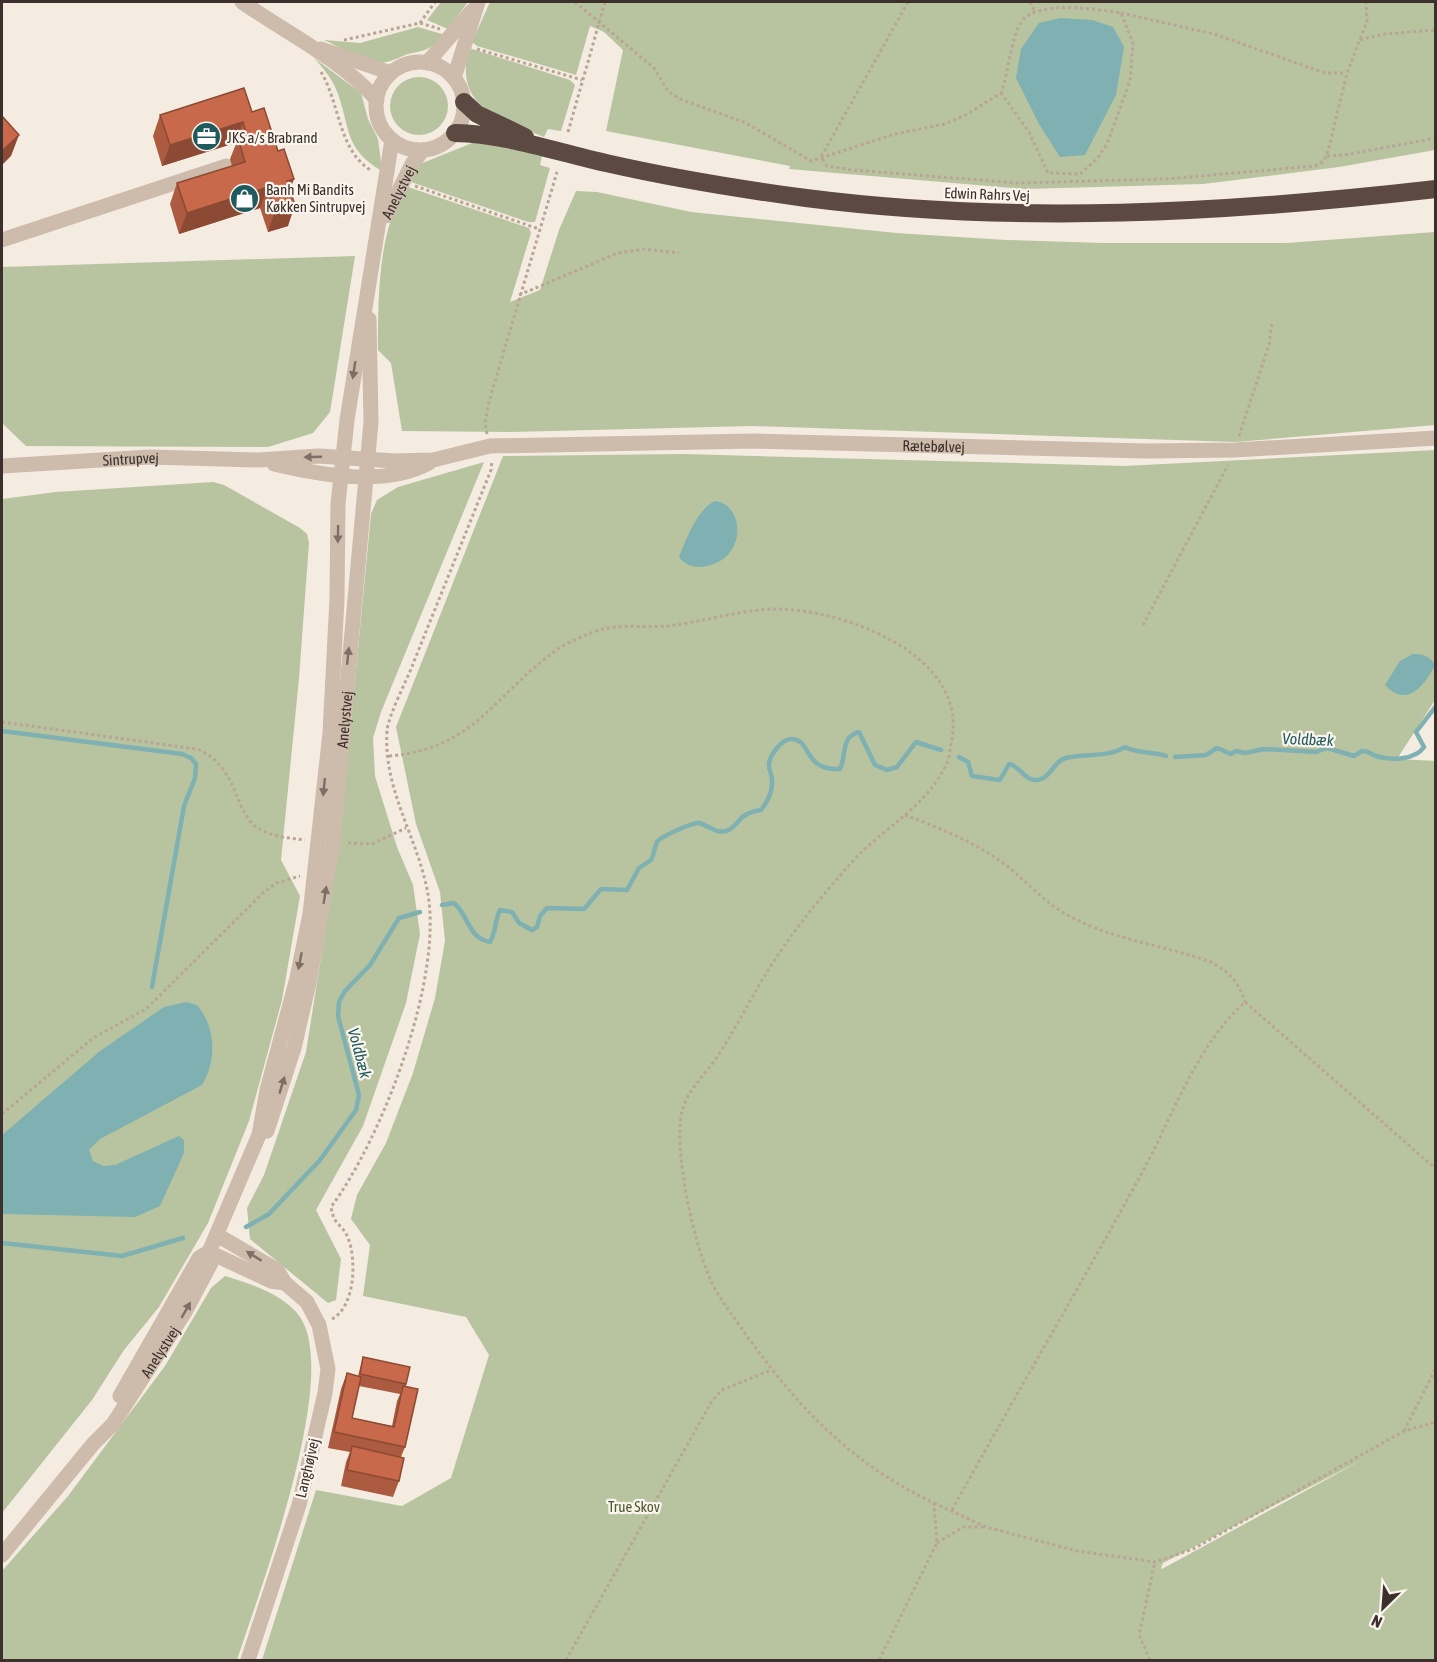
<svg xmlns="http://www.w3.org/2000/svg" width="1437" height="1662" font-family="'Asap Condensed',sans-serif">
<rect width="100%" height="100%" fill="#f4ebe1"/>
<!-- green -->
<path fill="#b8c4a0" fill-rule="evenodd" d="M441,2H468L448,29L427,20Z
M490,2H1435V150L1339,167L1203,184L1025,189L789,169L790,166L606,131L623,50L604,32L590,26L576,75L477,46L472,42Z
M418,27L445,35C430,49 428,50 408,54C401,56 394,61 386,62C366,65 342,48 324,40L360,43Z
M469,48L570,80L575,85L561,131L548,129L544,137C500,119 453,107 469,48Z
M314,58L361,93L368,119L378,139L382,171C342,148 351,125 336,89C331,77 322,67 314,58Z
M390 106a29 29 0 1 1 58 0a29 29 0 1 1-58 0Z
M477,141L542,156L540,165L550,168L535,222H528L408,181L420,164Z
M405,186L529,228L531,233L510,302L540,290L559,230L576,191L597,192L691,212L896,233L1006,240L1104,243H1287L1435,232V425L1236,442L751,426L512,432L402,431L391,363L378,350C378,295 378,235 405,186Z
M355,256L330,412L313,433L268,447L26,446L2,423V267Z
M1435,450V700L1397,759L1436,761L1435,1660H262L316,1490L402,1506L451,1478L489,1355L466,1317L363,1296L370,1245L351,1219L357,1195L386,1143L413,1073L435,998L445,941L440,892L416,824L396,727L503,456L683,454L1124,466ZM1362,1460L1162,1569L1161,1568L1163,1563Z
M484,462L381,712L373,738L375,776L397,847L413,885L420,934L406,1003L363,1126L316,1210L341,1259L336,1300L328,1303L250,1239L247,1208L264,1175L306,1052L340,837L371,514L377,500L398,487Z
M213,482L224,485L300,528L307,534L309,543L299,678L281,860L300,896L282,1000L249,1121L208,1223L159,1307L124,1350L92,1400L2,1513V499L56,492Z
M225,1276C250,1284 284,1294 300,1317C341,1377 259,1592 237,1660H2V1571L68,1496L165,1366L211,1288Z"/>
<!-- water -->
<path fill="#7fb0b2" d="M1060,18L1092,20L1113,27L1124,47L1116,95L1085,155L1060,157L1039,124L1016,78L1021,49L1039,23Z
M715,501C746,504 748,564 700,567C692,567 684,564 679,557C686,540 697,509 715,501Z
M1413,654C1423,654 1430,656 1435,665C1425,685 1407,709 1385,685L1400,661Z
M186,1002L197,1005C216,1027 217,1061 202,1085L100,1139L89,1150L93,1161L103,1166L115,1165L179,1136L184,1140V1153L160,1206L135,1217L2,1214V1135L100,1051L164,1007Z"/>
<g fill="none" stroke-linecap="round" stroke-linejoin="round">
<!-- stream -->
<path stroke="#7fb0b2" stroke-width="4.5" d="M2,731L182,754L191,758L196,764L195,778L184,806L152,987
M959,757L968,762L972,776L1000,780L1009,764C1020,766 1025,781 1037,780C1051,779 1054,760 1066,758C1085,753 1107,758 1125,747C1138,754 1151,751 1166,756
M1175,757L1206,755L1217,748L1231,754L1236,751L1245,753L1264,749L1316,752L1327,748L1354,756L1362,751C1369,751 1371,754 1376,756C1391,761 1415,760 1424,747L1416,732L1436,706
M442,905L454,903C470,917 467,937 490,942C496,932 495,920 500,910L512,912L519,923L532,930L537,927L540,916L547,908L584,909L601,889L627,890L639,868L651,860C654,855 654,848 657,842C660,837 693,822 699,823C708,825 716,834 726,831C741,826 735,814 761,810C768,801 773,791 772,780C772,775 769,770 769,766C768,757 782,738 792,739C812,740 803,771 840,769C847,755 840,737 859,732L875,765L887,770L897,767L916,742L941,750
M246,1227L269,1214L320,1160L356,1110L359,1095L338,1016L339,1002L345,991L370,965L399,918L420,912
M2,1243L122,1256L183,1238"/>
<!-- path -->
<path stroke="#b9a596" stroke-width="3" stroke-dasharray="3 3" stroke-linecap="butt" d="M575,2L654,68L668,91L680,99L746,123L811,161L895,134L944,124L964,116L1001,93C1009,72 1010,39 1022,21C1038,0 1096,9 1121,13L1133,43L1130,81L1107,144L1097,159L1080,174L1048,173L1029,132L1001,93
M908,2L821,157L827,166L853,170L1017,183L1166,179L1315,166L1324,161L1328,151L1347,73L1367,21L1366,2
M1030,2L1034,10
M1121,13L1214,34L1325,73H1346
M420,23L435,2
M344,40L420,23L440,29
M1360,40L1384,34L1436,30
M477,49L582,80
M321,72C340,103 338,151 372,171
M568,132L605,2
M1327,156L1344,155L1436,138
M415,186L539,229
M519,295L618,253L644,249L679,253
M487,434L485,423L488,405L557,172
M1239,436L1269,345L1272,322
M1143,625L1228,465
M2,722L197,749C240,767 232,812 259,829C273,837 290,838 305,840
M389,756C476,749 495,693 558,649C570,641 589,633 603,629C623,624 647,628 668,626C703,622 739,610 774,609C841,608 967,654 952,738C950,748 950,760 944,769C923,809 882,829 852,862C829,888 805,916 785,945C759,980 741,1021 717,1057C704,1077 688,1088 682,1112C673,1151 694,1244 711,1281C719,1298 731,1313 742,1329C796,1405 848,1462 934,1503L937,1543L879,1660
M905,815C940,828 977,843 1007,866C1026,881 1042,900 1064,913C1108,939 1163,945 1211,962C1230,973 1239,982 1245,1002
M348,843L372,844L406,828
M2,1114L93,1038L146,1009L263,893L276,883L300,876
M332,1319C355,1307 357,1260 348,1238C343,1224 334,1227 331,1207C383,1137 445,975 427,889C416,835 383,788 387,731C388,716 407,680 413,664C439,599 465,535 491,470L492,461
M1404,1431L1436,1368
M934,1503L986,1527L1077,1551L1155,1562L1193,1549L1404,1431L1436,1422
M952,1510C1015,1396 1082,1283 1144,1169C1174,1113 1197,1045 1245,1002L1436,1169
M937,1543L963,1527H985
M566,1660L712,1401L722,1390L771,1370
M1150,1660L1139,1635L1155,1562"/>
<!-- minor -->
<g stroke="#cdbbac" stroke-width="15">
<path d="M242,2C285,32 342,60 377,100"/>
<path d="M321,49L391,73"/>
<circle cx="420" cy="106" r="44"/>
<path d="M427,63L472,11"/>
<path d="M454,78L478,2"/>
<path id="s1" d="M386,216L412,164L423,150"/>
<path d="M2,240L226,166"/>
<path d="M274,464C320,475 385,487 429,463"/>
<path id="s2" d="M2,466L150,457L259,460L318,456L394,461L433,460L490,446L753,441L1146,451L1235,450L1436,438"/>
<path id="s3" d="M267,1131L294,1048L309,983L333,842L371,422L369,319"/>
<path d="M217,1235L277,1270L285,1283L307,1302L319,1325L328,1369L325,1393L299,1505L248,1660"/>
<path d="M209,1252L271,1281L285,1283"/>
<path d="M120,1396L199,1258L209,1252"/>
<path id="s4" d="M2,1555L93,1444L113,1424L185,1312L211,1263L209,1252L259,1135L267,1090L297,978L310,914L330,733L337,599L338,504L347,420L392,140"/>
</g>
<!-- highway -->
<path stroke="#5c4a42" stroke-width="18" d="M464,102L477,114L525,137
M455,133C506,134 556,152 606,163C672,178 739,189 806,198C1016,225 1226,213 1436,189"/>
</g>
<!-- wall -->
<path fill="#ac5a40" fill-rule="evenodd" d="M252,112L290,189L288,226L268,232L260,208L179,234L170,204L177,183L232,166L230,159L236,144L235,143L162,166L153,136L160,115Z
M363,1357L406,1384L405,1447L401,1457L399,1481L393,1497L341,1486L346,1462L350,1452L328,1448L341,1389L347,1373L358,1376ZM359,1386L400,1394L397,1401L392,1426L352,1418Z"/>
<!-- shaded-wall -->
<path fill="#8c4a34" d="M243,122L235,143L162,166L170,145Z
M19,135L11,156L2,165V151Z
M294,179L286,200L287,181Z
M268,187L260,208L179,234L187,213Z
M295,205L288,226L268,232L275,211Z"/>
<!-- building -->
<path fill="#c8694b" stroke="#8c4a34" stroke-width="1.5" d="M244,88L252,112L264,108L278,151L284,149L294,179L287,181L295,205L275,211L268,187L187,213L177,183L245,162L238,138L247,135L243,122L170,145L160,115Z
M2,116L19,135L2,151Z
M363,1357L410,1367L406,1384L360,1374Z
M347,1373L361,1377L352,1418L394,1427L403,1386L418,1389L405,1447L334,1432Z
M352,1446L404,1458L399,1481L347,1470Z"/>
<!-- one-way arrows -->
<defs><path id="oneway-solid" d="M-6-.8H1V-3.2L6.5 0L1 3.2V.8H-6Z" transform="scale(1.5)"/></defs>
<g fill="#7d6f65">
<use href="#oneway-solid" transform="translate(354 370) rotate(99)"/>
<use href="#oneway-solid" transform="translate(313 457) rotate(178)"/>
<use href="#oneway-solid" transform="translate(338 534) rotate(91)"/>
<use href="#oneway-solid" transform="translate(348 656) rotate(-84)"/>
<use href="#oneway-solid" transform="translate(324 787) rotate(96)"/>
<use href="#oneway-solid" transform="translate(325 895) rotate(-81)"/>
<use href="#oneway-solid" transform="translate(300 961) rotate(101)"/>
<use href="#oneway-solid" transform="translate(282 1085) rotate(-73)"/>
<use href="#oneway-solid" transform="translate(254 1256) rotate(-148)"/>
<use href="#oneway-solid" transform="translate(186 1310) rotate(-60)"/>
</g>
<!-- icons -->
<defs>
<symbol id="office-disc" viewBox="-11 -11 22 22"><circle r="9.5" fill="#1f5a5e" stroke="#fbf5ee"/><path d="M-6-3h4V-5.5h4V-3h4V5H-6ZM-1-4.5V-3h2v-1.5ZM-6 0V1H6V0Z" fill="#fff"/></symbol>
<symbol id="shop-disc" viewBox="-11 -11 22 22"><circle r="9.5" fill="#1f5a5e" stroke="#fbf5ee"/><path d="M-5-2.5h2.3a2.7 3.5 0 0 1 5.4 0H5L5.5 6h-11ZM-1.5-2.5h3a1.5 2.3 0 0 0-3 0Z" fill="#fff"/></symbol>
</defs>
<g fill-rule="evenodd">
<use href="#office-disc" x="190" y="120" width="33" height="33"/>
<use href="#shop-disc" x="228" y="182" width="33" height="33"/>
</g>
<g text-anchor="middle" dominant-baseline="central" stroke-width="4.5" stroke-linejoin="round" paint-order="stroke">
<!-- poi labels -->
<g font-size="15" fill="#3b302b" stroke="#fbf5ee" text-anchor="start">
<text x="227" y="137">JKS a/s Brabrand</text>
<text x="266" y="189">Banh Mi Bandits<tspan x="266" dy="17">Køkken Sintrupvej</tspan></text>
</g>
<!-- street labels -->
<g font-size="15" fill="#3b302b" stroke="#fbf5ee">
<text stroke="none"><textPath href="#s1" startOffset="27">Anelystvej</textPath></text>
<text transform="translate(987 194) rotate(2)">Edwin Rahrs Vej</text>
<text stroke="none"><textPath href="#s2" startOffset="934">Rætebølvej</textPath></text>
<text stroke="none"><textPath href="#s2" startOffset="129">Sintrupvej</textPath></text>
<text stroke="none"><textPath href="#s3" startOffset="420">Anelystvej</textPath></text>
<text stroke="none"><textPath href="#s4" startOffset="258">Anelystvej</textPath></text>
<text transform="translate(307 1468) rotate(-77)">Langhøjvej</text>
</g>
<!-- park labels -->
<g font-size="15" fill="#4a5a2e" stroke="#fbf5ee">
<text x="634" y="1506">True Skov</text>
</g>
<!-- water labels -->
<g font-size="16" font-style="italic" fill="#1f5a5e" stroke="#fbf5ee">
<text transform="translate(1308 739) rotate(2)">Voldbæk</text>
<text transform="translate(360 1053) rotate(75)">Voldbæk</text>
</g>
</g>
<!-- border -->
<rect width="1437" height="1662" fill="none" stroke="#3b302b" stroke-width="6"/>
<!-- north arrow -->
<g transform="translate(1383 1608) rotate(205)" stroke="#fbf5ee" stroke-width="4.5" paint-order="stroke">
<path d="M0-4.5L10 22L0 15L-10 22Z" fill="#3b302b"/>
<text y="-9" font-size="16" font-weight="bold" text-anchor="middle" fill="#3b302b">N</text>
</g>
</svg>
